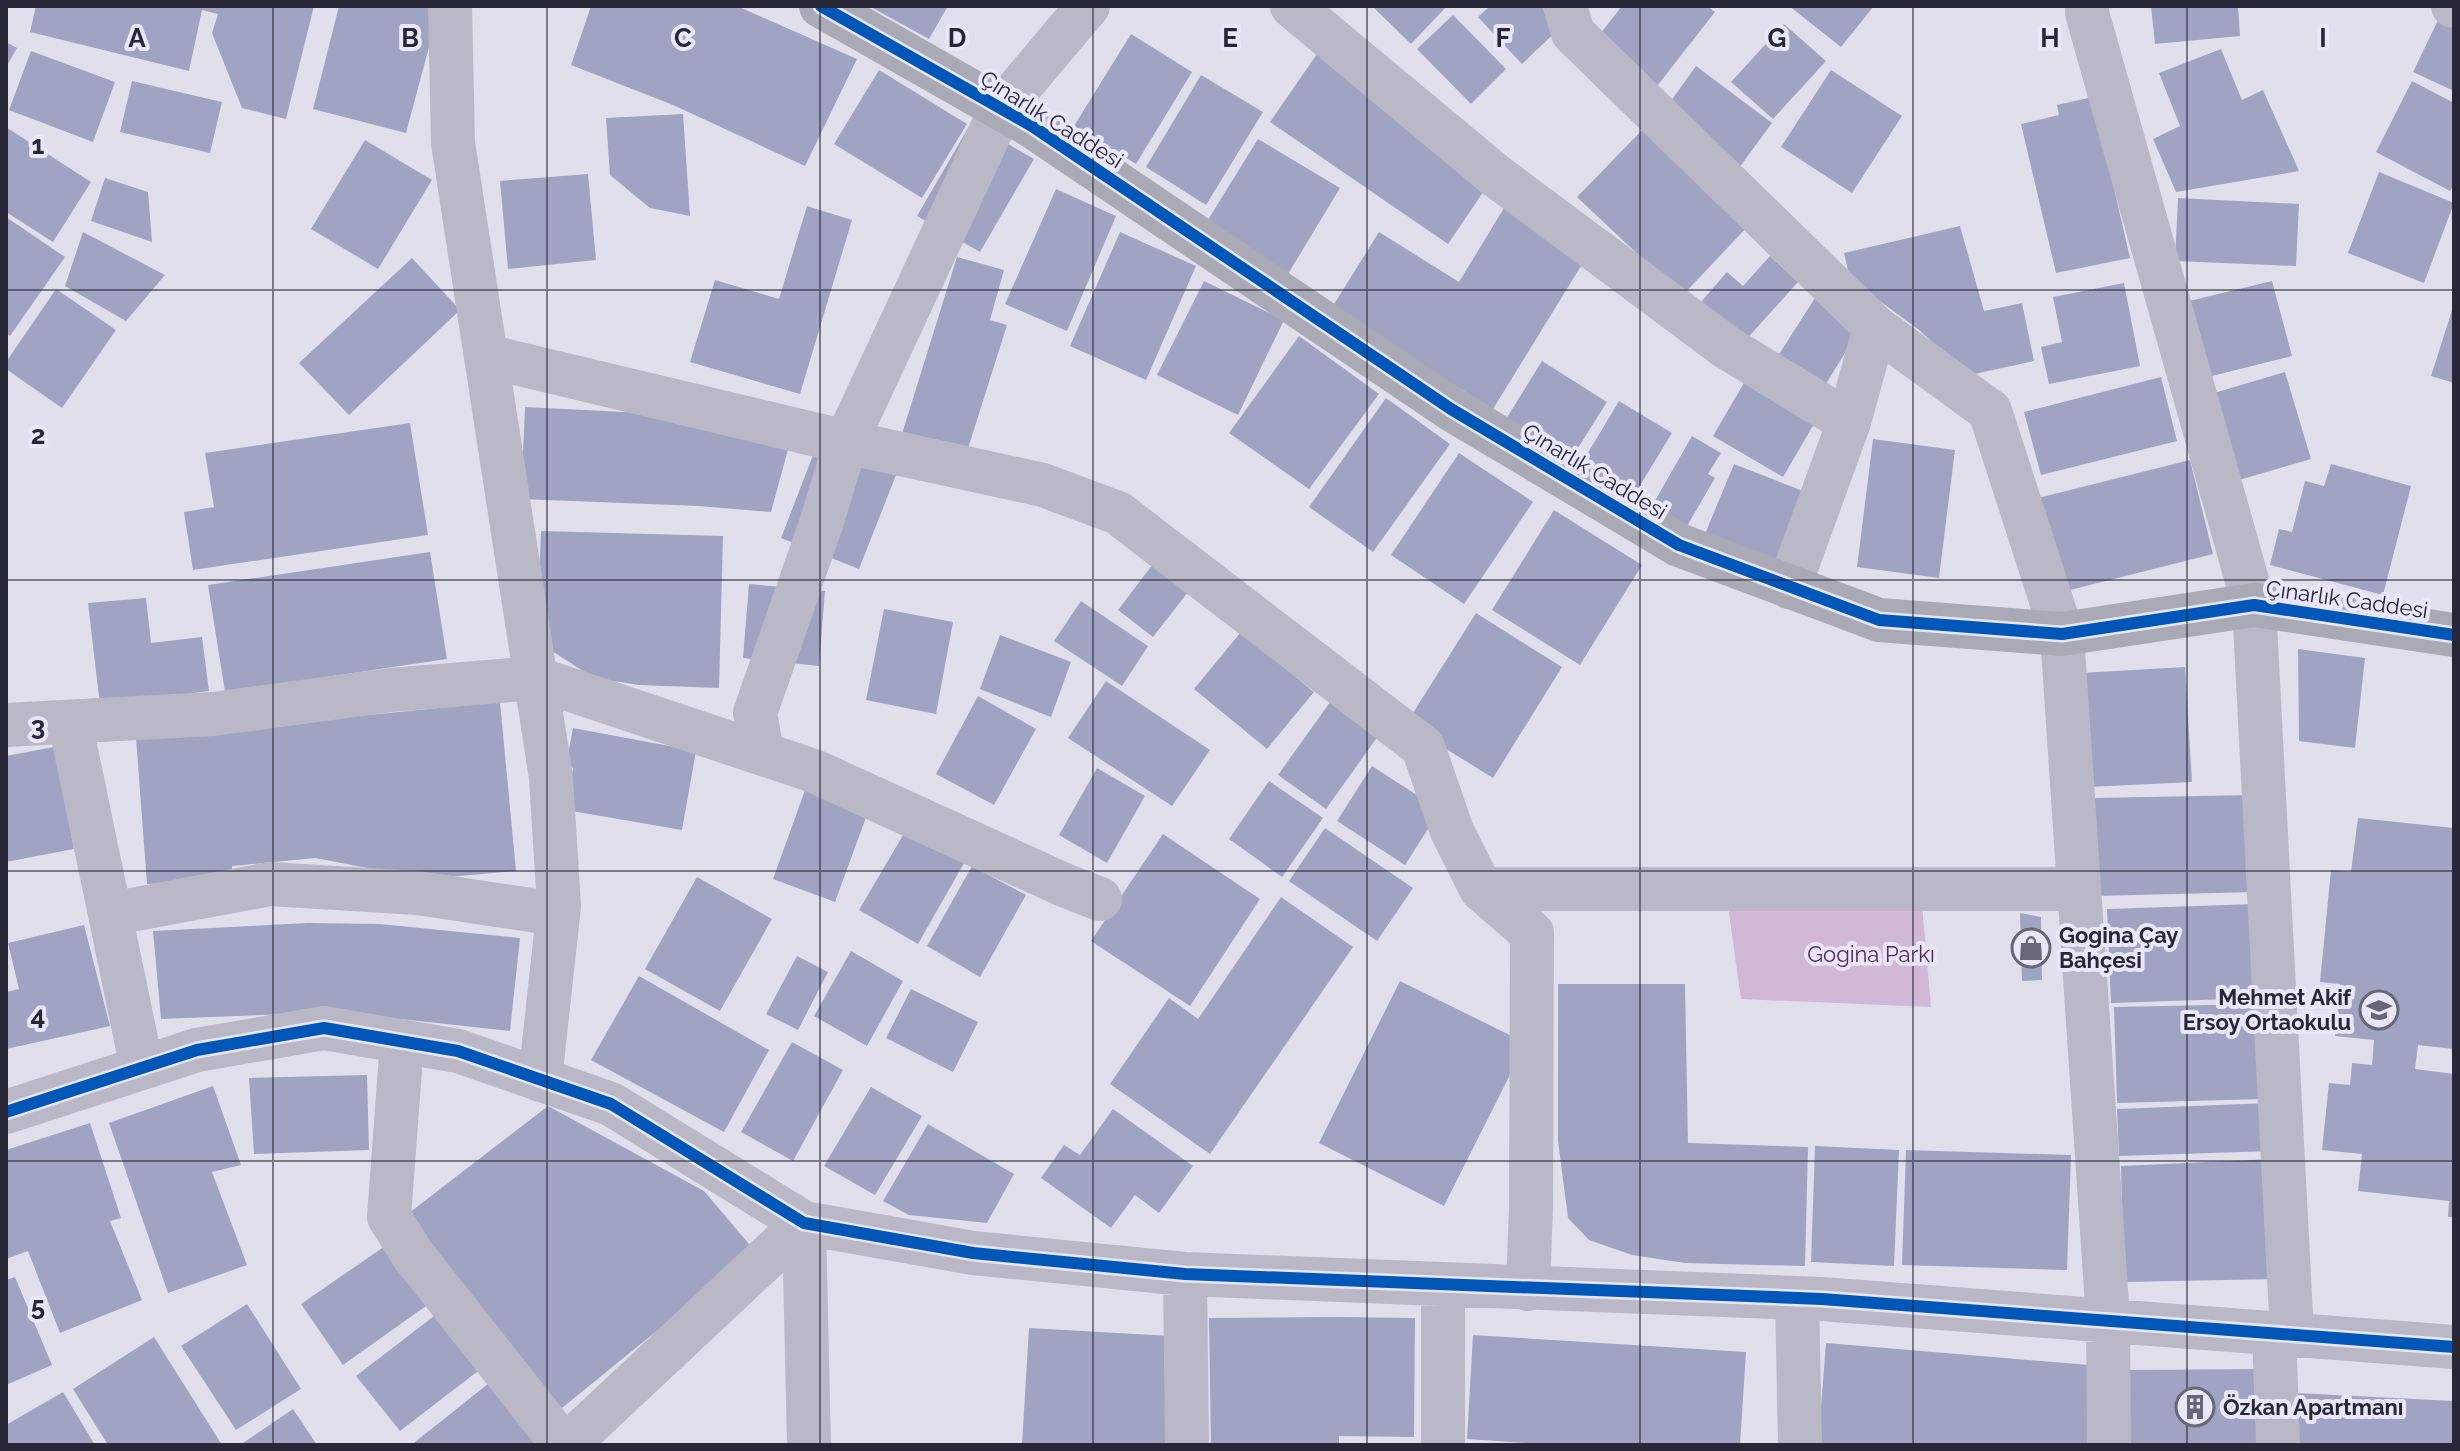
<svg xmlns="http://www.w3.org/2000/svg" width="2460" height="1451" font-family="Raleway,sans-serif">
<rect width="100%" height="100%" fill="#e2dfed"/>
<!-- park -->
<path fill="#d0b8d6" d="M1727,899L1922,905L1931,1007L1741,999Z"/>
<!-- building -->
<path fill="#a1a3c2" d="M36,6H314L286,119L242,108L212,33L218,14L202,10L189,71L30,32Z
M339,6H440L406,133L313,109Z
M591,6H737L857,59L805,166L673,105L571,65Z
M869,6H948L929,39Z
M1372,6H1447L1411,44Z
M1490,6H1541L1561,27L1522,64L1478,17Z
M1622,6H1707L1715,12L1654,90L1593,43Z
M1789,6H1874L1841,47Z
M2151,6H2238L2240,36L2155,44Z
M1453,15L1506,69L1471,104L1417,49Z
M2440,16L2454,22V91L2413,72Z
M1784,24L1826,61L1773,119L1731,82Z
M1131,34L1192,72L1136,164L1074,126Z
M6,42L17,48L6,67Z
M2221,49L2242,100L2263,90L2299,171L2176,192L2153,139L2180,126L2159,73Z
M31,51L115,82L93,142L9,110Z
M1317,54L1494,176L1448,244L1270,122Z
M1696,66L1772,123L1739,168L1663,112Z
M879,70L967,124L922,198L834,144Z
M1831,70L1902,116L1852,193L1781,147Z
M1201,75L1263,112L1206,205L1146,167Z
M132,81L222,102L210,153L120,132Z
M2412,81L2454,103V184L2450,191L2376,152Z
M2093,97L2130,258L2056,273L2021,124L2059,115L2057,105Z
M683,114L690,216L650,208L610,175L606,118Z
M971,123L1034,159L980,252L917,216Z
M1647,125L1749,225L1682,296L1577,197Z
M6,127L91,182L53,242L6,212Z
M1258,139L1340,188L1288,274L1206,223Z
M365,140L432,180L378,269L311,229Z
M2379,172L2454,203L2424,283L2348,253Z
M588,174L596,260L508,269L500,181Z
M105,178L148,192L152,242L91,221Z
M1056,189L1116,216L1067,331L1005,304Z
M2178,198L2299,204L2296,266L2175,261Z
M1507,203L1589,253L1493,409L1331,309L1379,232L1459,282Z
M807,206L852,220L800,394L690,362L715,280L779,299Z
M6,217L65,257L10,336L6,333Z
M1960,226L1984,311L2022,303L2034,361L1970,375L1919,330L1850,279L1844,253Z
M83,232L165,275L126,321L65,286Z
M1120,232L1196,266L1146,380L1070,346Z
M1770,256L1798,282L1744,342L1700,303L1727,272L1743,286Z
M957,257L1004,270L990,320L1007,325L965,458L901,437Z
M412,258L460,310L349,415L299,363Z
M1204,281L1284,320L1238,415L1157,375Z
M2272,281L2292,356L2208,377L2189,301Z
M2124,283L2140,366L2049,384L2041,347L2062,342L2053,297Z
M56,289L116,330L62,408L6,369V362Z
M1815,298L1861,327L1824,387L1776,359Z
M2454,304V383L2431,376Z
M1299,336L1379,394L1309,489L1229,433Z
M1542,361L1607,402L1571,459L1506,419Z
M2285,372L2311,459L2239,480L2214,393Z
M1748,376L1818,417L1783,477L1713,436Z
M2161,377L2177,441L2041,475L2024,412Z
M1386,398L1450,444L1373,552L1309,507Z
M1619,401L1672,433L1633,497L1580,466Z
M525,407L703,416L789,446L771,512L699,506L521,499Z
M410,423L428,535L193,570L184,512L214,507L205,453Z
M1692,436L1721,453L1708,474L1715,478L1687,526L1652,506Z
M1873,439L1955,450L1939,578L1857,567Z
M817,445L896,475L859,569L781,538Z
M1459,453L1533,502L1464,604L1391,555Z
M2190,460L2213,554L2062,592L2038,498Z
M1734,464L1808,493L1779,564L1705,534Z
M2331,464L2411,486L2383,595L2270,565L2279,529L2292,532L2305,481L2324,486Z
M1554,510L1642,565L1580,665L1492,610Z
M541,531L723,536L719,688L639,685L594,678L541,644L538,610Z
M430,552L447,659L225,692L208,585Z
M1156,560L1192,587L1153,637L1118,610Z
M749,584L825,591L819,666L743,658Z
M146,598L151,643L202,637L209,691L100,705L88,603Z
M1081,601L1148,646L1122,686L1054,641Z
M884,609L953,622L936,714L866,700Z
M1476,613L1562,667L1493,778L1406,724Z
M1241,632L1314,692L1267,749L1194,689Z
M1000,635L1071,662L1051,717L980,689Z
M2298,649L2365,658L2355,748L2299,741Z
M2185,667L2192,782L2088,787L2081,673Z
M1106,681L1210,750L1172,806L1068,738Z
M978,696L1036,729L994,805L936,774Z
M1333,698L1381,732L1326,809L1278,775Z
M500,702L516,871L425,879L315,858L232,866V879L147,884L136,738Z
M573,728L696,751L682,830L566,810L573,768L566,765Z
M54,747L74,849L6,862V756Z
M1372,766L1440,810L1405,865L1337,821Z
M1097,768L1145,796L1107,863L1059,835Z
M809,779L872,801L835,902L773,879Z
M1269,781L1323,818L1282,877L1229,839Z
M2253,795L2256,892L2094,896L2092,798Z
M2358,818L2454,828V1049L2418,1045L2415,1069L2454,1074V1217H2448L2449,1201L2358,1191L2362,1154L2322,1150L2329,1083L2350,1085L2352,1063L2372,1065L2374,1040L2335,1036L2340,984L2320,982L2331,870L2351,872Z
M909,825L967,858L918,944L859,910Z
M1325,828L1413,888L1377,941L1289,881Z
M1163,834L1260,899L1190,1006L1091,941Z
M972,866L1026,895L980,977L927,946Z
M697,877L772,919L720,1011L645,969Z
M1281,897L1353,947L1210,1154L1110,1084L1169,998L1198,1019Z
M2256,904L2260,998L2111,1003L2107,909Z
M2020,913L2041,917L2042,980L2022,981Z
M308,923L380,924L520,938L510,1031L373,1016L310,1013L161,1019L153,931Z
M84,925L110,1026L6,1049V992L19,989L8,943Z
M851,951L903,981L867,1046L814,1016Z
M797,956L828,972L798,1030L766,1014Z
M639,976L769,1050L724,1132L591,1060Z
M1400,981L1526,1043L1444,1206L1319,1143Z
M1558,984H1685L1688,1143L1808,1147L1805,1266L1685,1263L1632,1255L1589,1240L1568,1218L1558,1141Z
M911,989L978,1022L953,1072L886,1038Z
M2261,1004L2263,1099L2117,1103L2114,1007Z
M792,1042L843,1070L793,1161L741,1132Z
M367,1075L369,1150L254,1154L249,1078Z
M213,1086L241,1165L212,1172L247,1265L168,1293L109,1123Z
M871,1087L922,1116L875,1195L824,1166Z
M2270,1103L2272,1151L2119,1156L2117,1109Z
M548,1106L704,1191L755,1251L557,1412L405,1216Z
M1113,1109L1193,1166L1159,1213L1135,1195L1111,1228L1041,1178L1064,1145L1080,1155Z
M90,1123L121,1218L110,1221L142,1300L60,1333L28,1251L6,1259V1150Z
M928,1124L1014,1174L987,1223L909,1215L883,1201Z
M1815,1146L1899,1150L1894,1266L1811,1262Z
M1906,1150L2071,1155L2067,1270L1902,1265Z
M2274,1159L2276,1279L2124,1282L2121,1166Z
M391,1242L433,1301L343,1365L301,1304Z
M15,1277L52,1365L6,1385V1280Z
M247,1304L301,1389L236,1430L181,1346Z
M438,1313L482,1368L400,1431L356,1376Z
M1338,1317L1415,1318L1414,1437L1339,1436V1445H1211L1209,1318Z
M1029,1328L1171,1336L1165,1445L1022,1444Z
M1473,1335L1746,1352L1740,1445H1554L1467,1439Z
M154,1337L222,1445H108L73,1389Z
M1826,1343L2101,1366L2094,1445H1818Z
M2263,1369L2264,1445H2127V1370Z
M499,1375L539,1445H411L449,1415Z
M63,1392L95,1445H6V1425Z
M2296,1393L2454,1401V1445H2294Z
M293,1409L317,1445H240Z"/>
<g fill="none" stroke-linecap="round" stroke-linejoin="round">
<!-- street -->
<path stroke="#bab8c6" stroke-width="44" d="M450,6L453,143L551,778L559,906L540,1080
M1292,6L1495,175L1726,347L1849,422
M1565,6L1573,33L1875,327L1990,411L2062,634L2108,1320L2109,1445
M2087,6V13L2254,605L2292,1334
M2453,6H2454
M486,356L846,442L1043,485L1118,513L1423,747L1452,831L1481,889L1532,933L1531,1207L1528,1289
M1789,587L1849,422L1875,327
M70,722L142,1068
M6,725L213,714L391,690L535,678L814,771L1064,885L1100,899
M762,753L755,713L821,524L846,442L1001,109L1088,6
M1481,889H2079
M110,914L270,884L418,893L557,914
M402,1042L389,1217L413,1255L563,1445
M6,1112L197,1050L324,1028L458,1051L611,1104L804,1223L973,1253L1185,1274L1822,1299L2454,1347
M804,1223L809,1445
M1185,1274L1187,1445
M1797,1298L1800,1445
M2274,1332L2278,1445
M567,1445L804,1223
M1443,1445V1285"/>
<!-- secondary -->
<path stroke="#aaa9b6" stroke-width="44" d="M821,6L1032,126L1451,409L1679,545L1879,620L2062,634L2254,605L2454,635"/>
<defs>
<path id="cycleway" d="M821,6L1032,126L1451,409L1679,545L1879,620L2062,634L2254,605L2454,635
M6,1112L197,1050L324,1028L458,1051L611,1104L804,1223L973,1253L1185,1274L1822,1299L2454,1347"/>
</defs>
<!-- cycleway casing -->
<use href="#cycleway" stroke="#eae6fa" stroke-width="17"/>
<!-- cycleway -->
<use href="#cycleway" stroke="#0057b8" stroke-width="12"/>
</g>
<!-- grid -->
<path fill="none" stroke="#272737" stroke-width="2" stroke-opacity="0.55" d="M273,6V1445M547,6V1445M820,6V1445M1093,6V1445M1367,6V1445M1640,6V1445M1913,6V1445M2187,6V1445M6,290H2454M6,580H2454M6,871H2454M6,1161H2454"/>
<!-- icons -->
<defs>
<symbol id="shop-ring" viewBox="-11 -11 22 22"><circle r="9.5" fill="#eae6fa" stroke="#686777" stroke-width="1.5"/><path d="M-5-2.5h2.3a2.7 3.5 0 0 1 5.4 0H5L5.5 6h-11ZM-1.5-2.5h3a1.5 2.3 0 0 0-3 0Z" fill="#686777"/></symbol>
<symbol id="school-ring" viewBox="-11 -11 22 22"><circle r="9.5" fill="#eae6fa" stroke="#686777" stroke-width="1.5"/><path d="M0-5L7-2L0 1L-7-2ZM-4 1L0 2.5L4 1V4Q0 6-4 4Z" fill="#686777"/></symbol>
<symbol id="building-ring" viewBox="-11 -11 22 22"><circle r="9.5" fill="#eae6fa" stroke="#686777" stroke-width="1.5"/><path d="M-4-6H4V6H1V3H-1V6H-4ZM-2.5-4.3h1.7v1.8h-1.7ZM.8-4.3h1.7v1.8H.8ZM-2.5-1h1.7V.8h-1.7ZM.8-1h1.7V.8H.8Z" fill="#686777"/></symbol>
</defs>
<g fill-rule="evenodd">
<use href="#shop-ring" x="2009" y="926" width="44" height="44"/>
<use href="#school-ring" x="2357" y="988" width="44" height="44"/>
<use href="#building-ring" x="2173" y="1385" width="44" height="44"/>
</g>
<g text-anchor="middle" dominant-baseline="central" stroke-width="8" stroke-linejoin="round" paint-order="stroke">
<!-- street labels -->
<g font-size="22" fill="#272737" stroke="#eae6fa">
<text transform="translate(1052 119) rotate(32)">Çınarlık Caddesi</text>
<text transform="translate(1595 471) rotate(31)">Çınarlık Caddesi</text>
<text transform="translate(2347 599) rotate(8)">Çınarlık Caddesi</text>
</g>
<!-- poi labels -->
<g font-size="22" font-weight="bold" fill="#272737" stroke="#eae6fa" text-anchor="start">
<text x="2059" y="935">Gogina Çay<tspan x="2059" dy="25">Bahçesi</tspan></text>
<text x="2351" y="997" text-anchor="end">Mehmet Akif<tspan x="2351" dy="25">Ersoy Ortaokulu</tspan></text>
<text x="2223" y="1407">Özkan Apartmanı</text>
</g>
<!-- park labels -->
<g font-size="22" fill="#562956" stroke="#eae6fa">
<text x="1871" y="954">Gogina Parkı</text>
</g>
</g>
<g font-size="26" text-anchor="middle" font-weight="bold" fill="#272737" stroke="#eae6fa" stroke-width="8" stroke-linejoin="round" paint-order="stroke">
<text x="137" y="47">A</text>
<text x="410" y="47">B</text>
<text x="683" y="47">C</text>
<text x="957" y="47">D</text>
<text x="1230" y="47">E</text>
<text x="1503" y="47">F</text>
<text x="1777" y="47">G</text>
<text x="2050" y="47">H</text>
<text x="2323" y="47">I</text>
<text x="38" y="154">1</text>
<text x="38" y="444">2</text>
<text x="38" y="735">3</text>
<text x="38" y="1025">4</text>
<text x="38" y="1315">5</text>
</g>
<!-- border -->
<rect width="2460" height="1451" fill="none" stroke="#272737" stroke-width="16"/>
</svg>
